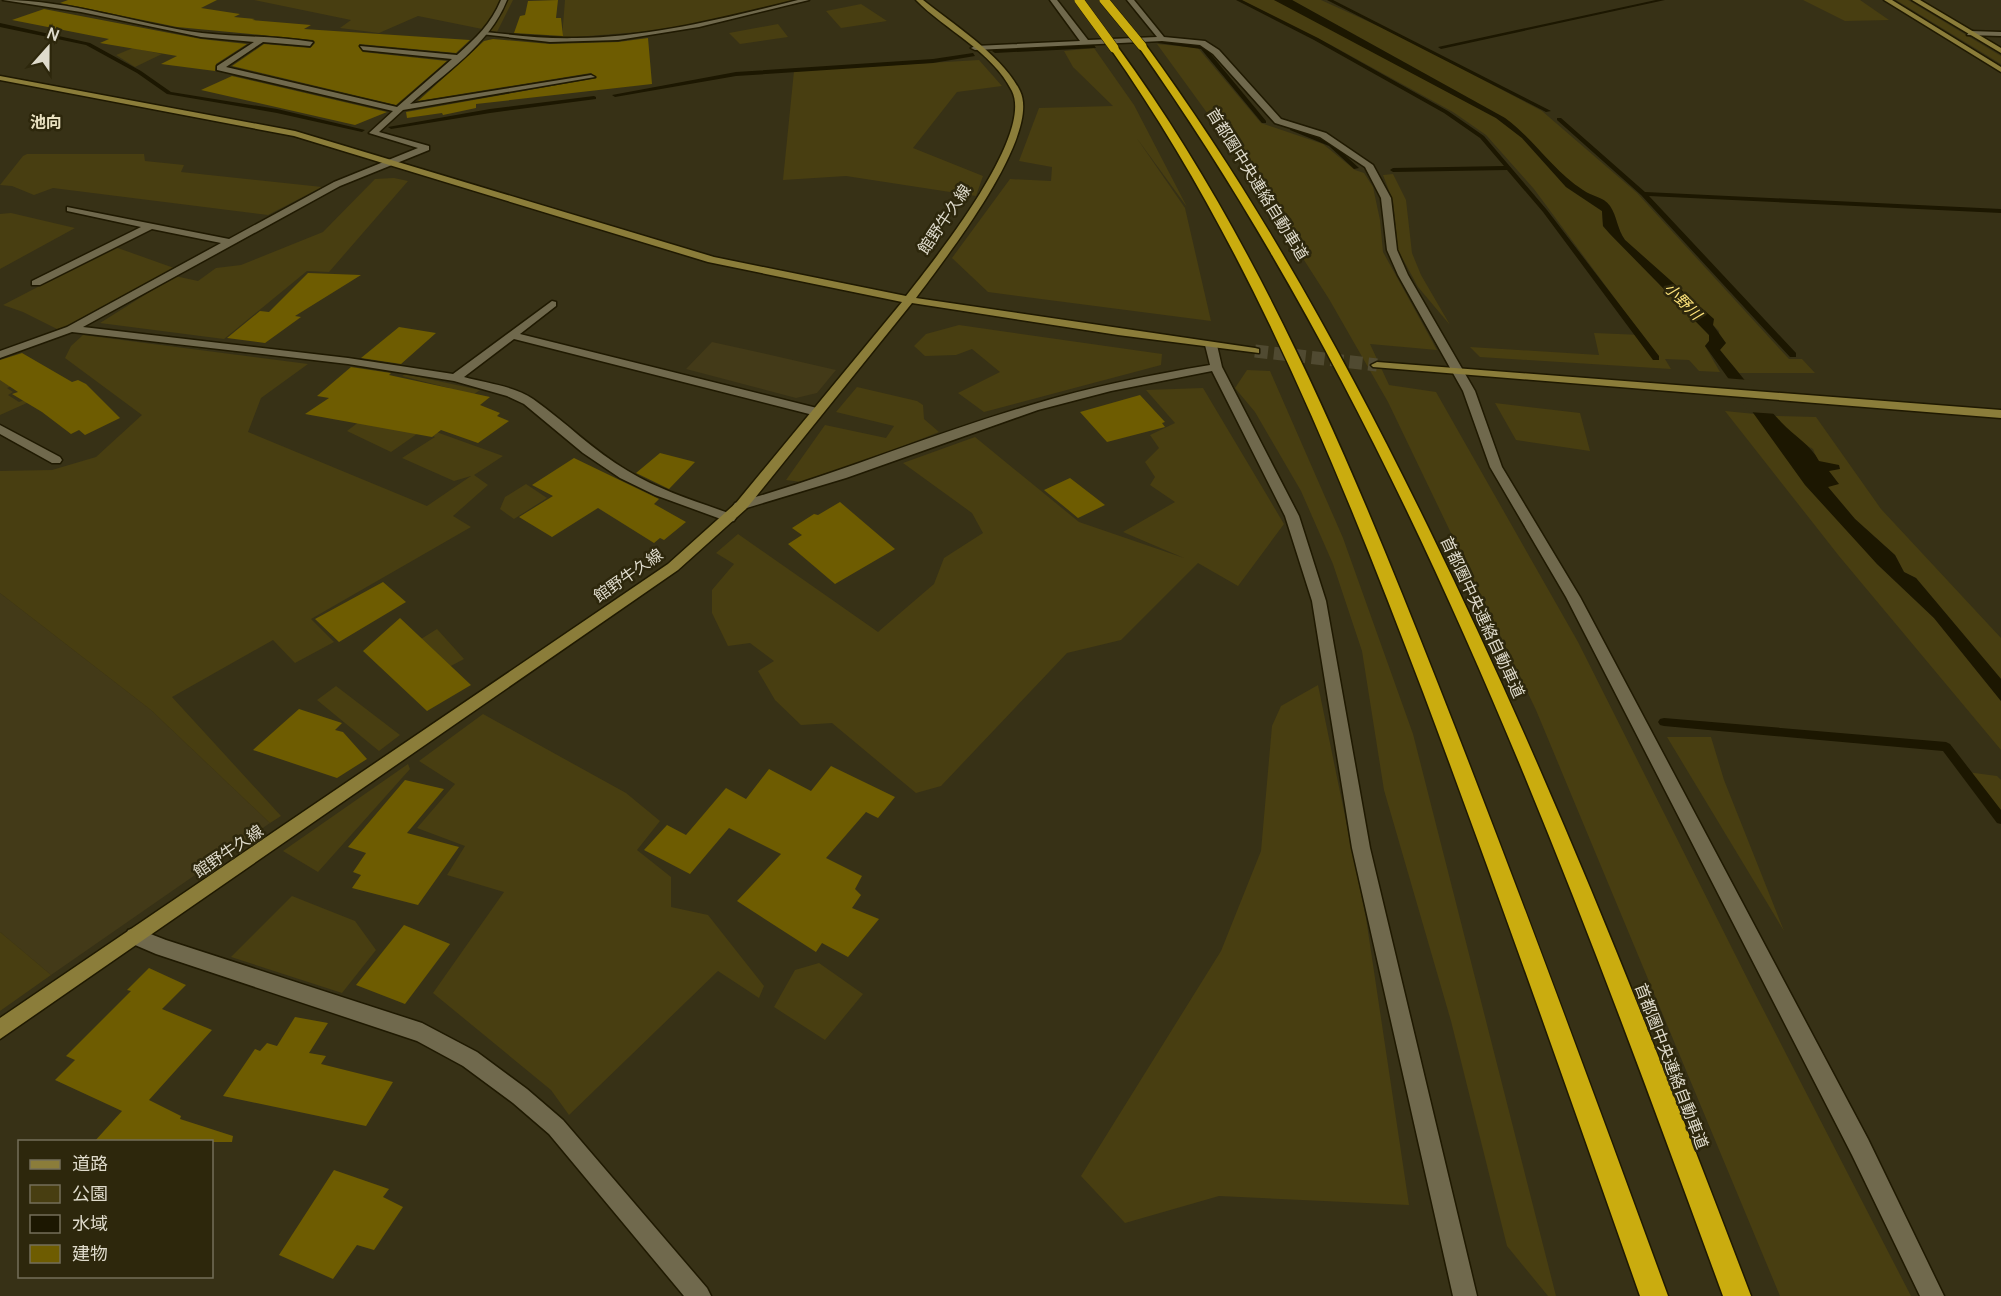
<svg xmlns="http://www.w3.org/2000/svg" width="2001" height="1296" font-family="Manrope,'Noto Sans JP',sans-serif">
<rect width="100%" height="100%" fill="#373116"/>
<!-- built -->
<path fill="#433a18" d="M712,342L753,351L836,370L817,393L796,398L686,369Z
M0,593L151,710L270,823L51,975L0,932Z"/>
<!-- green -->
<path fill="#483e11" d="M254,0H513L497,32L418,16L379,33L340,28L351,20Z
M565,0H799L665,30L562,38Z
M1241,0H1274L1286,5L1496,118L1522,138L1566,187L1602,211L1603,226L1610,234L1709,335V341L1705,346L1720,372L1699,371L1689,360L1665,359L1671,369L1480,357L1470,347L1599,355L1594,333L1642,335L1534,189L1486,135L1453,112L1331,45Z
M1292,0H1321L1398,35L1542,111L1637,193L1789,359H1802L1815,373H1739L1720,350L1719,331L1713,325V319L1625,240C1617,229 1617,216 1610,206C1603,196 1592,197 1582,190C1553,171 1534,139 1505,118Z
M1803,0H1860L1889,20L1845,21Z
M1896,0H1908L2001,56V64Z
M861,4L887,21L841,28L826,11Z
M778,24L788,37L740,44L729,33Z
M1157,44L1198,48L1261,123L1323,144L1355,170L1364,173L1373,187L1380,220L1383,252L1437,350L1370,344L1389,385L1436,392L1578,642L1749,982L1911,1296H1780L1536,710L1388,402L1329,299L1229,143Z
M133,48L162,54L135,67L116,55Z
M1094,48L1134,105L1187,207L1136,137L1185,208L1211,321L988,292L952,258L1010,179L1051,181L1052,167L1019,161L1039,108L1113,106L1073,67L1064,51Z
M979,60L1002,86L957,92L913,148L983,176L976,196L846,176L783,180L794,71Z
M27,154H144L145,161L184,165L181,172L322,187L268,215L53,188L34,195L12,186L0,185L23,156Z
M1393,174L1406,200L1412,253L1421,275L1450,325L1418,287L1398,250L1393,201L1383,175Z
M394,178L408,181L329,272L307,271L224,339L100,323L175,276L198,281L216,268L241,265L323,232L375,179Z
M11,213L75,228L0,269V214Z
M115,247L174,268L59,330L23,312L3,305Z
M959,325L1162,354L1161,365L984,412L958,393L1000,372L972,349L956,355L925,356L914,346L926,334Z
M83,335L308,364L261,398L248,432L427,506L471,476L454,481L402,458L435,437L424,432L428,429L503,456L474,475L488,485L453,516L471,527L311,619L334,642L295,663L273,640L172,697L281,816L270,823L151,710L0,593V471L52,470L96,457L142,415L65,358L71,346Z
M1247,370L1270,371L1343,538L1413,734L1556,1296H1548L1507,1246L1451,1021L1384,790L1362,651L1333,564L1301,491L1255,412L1235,388Z
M405,374L480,390L391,452L347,431L377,408L446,392L449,388L402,376Z
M0,378L12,386L7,388L13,392L8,395L19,402L35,396L38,398L0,415Z
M857,387L917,401L923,405L924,419L939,432L809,483L786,480L825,425L886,438L894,426L836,412Z
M1203,388L1284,524L1238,586L1198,563L1121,640L1067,653L941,786L916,793L832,723L801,725L775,700L758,671L774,661L750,643L728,646L712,613V590L734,564L716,553L738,534L878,632L934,584L944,558L983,533L972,513L903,463L975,437L1079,522L1184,558L1123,532L1175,502L1150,485L1155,477L1145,462L1159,448L1150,435L1175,423L1146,390Z
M1495,403L1580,413L1590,451L1516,440Z
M1725,411L1755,414L1877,564L1934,618L2001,701V750L1839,556Z
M1775,416L1816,417L1881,509L2001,638V679L1916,578L1904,572L1895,555L1855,519L1827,486L1813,449L1797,440Z
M526,484L547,498L514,519L500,509L505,497Z
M437,629L464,659L447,668L413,644Z
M1318,685L1366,918L1409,1205L1219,1196L1125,1223L1081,1176L1221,951L1261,851L1272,726L1281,706Z
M336,686L400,735L379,751L317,700Z
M483,714L626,793L660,821L637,850L671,877V907L708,915L764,986L759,998L718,971L569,1115L551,1090L433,993L504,892L447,875L465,846L417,828L455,784L419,761Z
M1667,737H1711L1724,780L1784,931Z
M408,764L410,769L318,872L283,851Z
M1967,772L1997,776L2001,780V813Z
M292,896L355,921L376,950L342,993L231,957Z
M0,932L51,975L0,1011Z
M819,963L863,994L825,1040L774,1007L795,970Z"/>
<!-- water -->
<path fill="#1c1701" d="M1274,0H1292L1505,118C1534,139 1553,171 1583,190C1592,197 1603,196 1610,206C1617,216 1617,229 1625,240L1714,319L1713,325L1726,343L1720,350C1740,374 1759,399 1781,422C1794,436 1811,445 1819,461L1839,465L1840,469L1829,471L1839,484L1828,487L1855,519L1895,555L1904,572L1916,578L2001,679V701L1934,618L1877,564L1805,485L1705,346L1709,341V335L1610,234L1603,226L1602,211L1566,187L1522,138L1496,118Z"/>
<!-- pier -->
<path fill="#373116" d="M1724,378L1749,380L1777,414L1749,412Z"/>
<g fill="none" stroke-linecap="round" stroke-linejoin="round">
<!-- stream -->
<path fill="#1c1701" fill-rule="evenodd" d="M1236,0H1242L1318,38L1448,111L1484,136L1547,210L1659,356V360H1653L1543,212L1507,170L1393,172L1390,170L1393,168L1504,166L1480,138L1444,113L1314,40Z
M1327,0H1333L1551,111L1546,112Z
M1656,0H1665L1441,49L1438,47Z
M0,23L90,43L141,71L171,92L277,109L365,130L362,132L277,113L167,94L137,73L86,45L0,27Z
M1160,40L1205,47L1266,121V123H1262L1201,49L1158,43Z
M1094,45L1096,48L995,53L992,51L995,49Z
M973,53L975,56L933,63L736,76L615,97L612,95L736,72L933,59Z
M594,96L596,97V99L490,113L391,129L388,127L490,109Z
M1557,118H1561L1645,192L2001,209V213L1649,196L1796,353V357H1790L1641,195L1557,120Z
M1290,128H1294L1333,144L1359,168L1354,169L1329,146L1290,130Z
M1664,718L1946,742L1950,744L2001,810V824L1997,823L1943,751L1664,726L1660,725L1658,722L1660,719Z"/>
</g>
<!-- building -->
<path fill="#6e5c01" d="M68,0H217L201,8L240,14L234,17L255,19L252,20L311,25L304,29L470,40L456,53L359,44L363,52L447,61L396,105L232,66L264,44L310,48L315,43L313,40L177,27L60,3Z
M558,0L556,18H561L563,36L514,33L520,16L525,15L528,1Z
M44,9L201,39L247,44L216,64L215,71L161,64L177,56L100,43L109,39L12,20Z
M648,38L652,84L476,104V108L443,115L442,113L407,118L406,112L597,78L591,73L418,101L484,41L493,39L550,44L618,42Z
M232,76L387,112L355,125L201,90Z
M308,273L361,275L295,316L301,317L265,343L227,338L260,311L269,312Z
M399,327L436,333L401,364L361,358Z
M22,353L72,382L78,380L86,384L120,418L85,435L79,430L71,434L42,412L12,394L18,392L0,380V360Z
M351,367L391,373L389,375L490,397L480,405L500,413L497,416L509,421L478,443L441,430L432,437L305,414L329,398L317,396Z
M1140,395L1165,422L1162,423L1165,427L1107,442L1080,412Z
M660,453L695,462L669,489L636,473Z
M574,458L659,499L654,504L686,522L664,540L660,538L654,543L598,508L552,537L519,517L553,496L532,485Z
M1070,478L1105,505L1078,518L1044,490Z
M840,502L895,549L835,584L788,544L802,535L792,528L814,514L818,515Z
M383,582L406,602L339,642L315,619Z
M400,618L471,685L427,711L363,651Z
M299,709L342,723L335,730L343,732L367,759L337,778L253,750Z
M831,766L895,797L878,818L866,812L826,858L862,876L855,889L861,895L852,908L879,919L848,957L822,943L816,952L737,901L781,854L729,828L690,874L644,850L667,825L686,835L726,788L746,799L769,769L811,791Z
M405,780L444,789L407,833L459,847L418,905L352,888L361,875L353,872L366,853L348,847Z
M404,925L450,944L405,1004L356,985Z
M149,968L186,985L162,1009L212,1030L149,1100L181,1116L180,1119L233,1136L232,1142H94L122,1111L55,1080L75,1060L66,1056L131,991L127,990Z
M295,1017L328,1023L309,1053L326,1056L321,1064L393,1082L366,1126L223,1096L255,1049L260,1051L267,1043L277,1046Z
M334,1170L389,1189L383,1197L403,1207L374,1250L357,1245L333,1279L279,1255Z"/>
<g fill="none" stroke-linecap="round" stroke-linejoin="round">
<!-- secondary-tunnel -->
<path stroke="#504a31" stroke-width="13" stroke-dasharray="13 6" stroke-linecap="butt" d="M1255,351L1377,365"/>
<defs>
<path id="lane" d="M798,0H809L699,27L618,40L550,42L481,34L485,32C515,35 546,39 577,38C651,37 726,18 798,0Z
M0,425L60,457L62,460L60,463H52L0,434Z"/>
<path id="street" d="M3,0C71,0 135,24 202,33C239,37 277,36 313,42L310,46L263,42L226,67L397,107L452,59L363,50L360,46L457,55C476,38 491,24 501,0H507C490,44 445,73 410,104L591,75L595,77L403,110L379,132L429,146V150L340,186L83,327L348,358L453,374L552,301L556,302V306L520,334L821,409L823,412L817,416L514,339L464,377C486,383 514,386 533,399C566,422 593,451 628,471C661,491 698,502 734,515L736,518L734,521L729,522L655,495L620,478L583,453L524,404L507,396L454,381L348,364L72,332L0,358V351L67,327L221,243L152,229L40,285H32V281L141,227L67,211V207L229,239L334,182L418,148L369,133L393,111L217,70V66L254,42L201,37L81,12Z
M1050,0H1057L1088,40L1157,37L1127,0H1134L1164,37L1205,41L1219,50L1281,119L1326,133L1373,165L1391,198L1397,250L1408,275L1475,391L1502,467L1580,597L1868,1139L1944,1296H1920L1852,1155L1566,597L1490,467L1463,391L1398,275L1387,250L1381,198L1365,167L1320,137L1275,123L1213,54L1200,45L1162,41L975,50L971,48L975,46L1080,41Z
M1970,31L2001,32V36L1967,35Z
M1211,342L1217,345L1222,367L1299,516L1326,601L1370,848L1477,1296H1453L1352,848L1312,601L1285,516L1212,371L1111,391L1038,410L846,478L740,510L733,506L735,503C836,475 931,434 1031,405C1090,387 1150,375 1210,365L1205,345Z
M135,928L166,940L422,1023L477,1052L527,1089L563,1120L707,1288L711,1296H684L549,1134L513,1103L463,1066L417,1041L156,954L128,942L126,936L128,930Z"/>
<path id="secondary" d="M916,0H923C954,25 1002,55 1020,91C1042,136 944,260 916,298L1255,348L1259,349V353L1118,335L912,303L746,509L678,570L0,1039V1018L668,564L736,503L902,302L708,262L294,136L0,80V76L295,131L714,257L906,296C935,259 1034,136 1012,91C992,51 945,30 916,0Z
M1884,0H1892L2001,67V72Z
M1912,0H1920L2001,48V53Z
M1377,362L2001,410V418L1373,367L1371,365Z"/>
<path id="highway" d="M1139,44H1145C1256,196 1346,359 1428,527C1551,778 1652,1036 1751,1296H1723C1566,867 1404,422 1138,46Z
M1111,46H1117C1258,239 1351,463 1438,684C1518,887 1593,1091 1668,1296H1640C1569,1094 1498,892 1423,692C1338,469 1248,244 1110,48Z"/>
</defs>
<!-- lane casing -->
<use href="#lane" stroke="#1f1901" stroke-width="3"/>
<!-- street casing -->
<use href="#street" stroke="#1f1901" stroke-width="3"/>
<!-- secondary casing -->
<use href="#secondary" stroke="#1f1901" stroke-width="3"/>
<!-- highway casing -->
<use href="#highway" stroke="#1f1901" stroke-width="3"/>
<!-- lane -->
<use href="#lane" fill="#70694d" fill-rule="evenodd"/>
<!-- street -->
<use href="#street" fill="#70694d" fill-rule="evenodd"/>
<!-- secondary -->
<use href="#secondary" fill="#8b7d3a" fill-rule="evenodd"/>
<!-- highway -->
<use href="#highway" fill="#caac0f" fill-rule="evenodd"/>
<defs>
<path id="highway-bridge" d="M1079,0L1114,48
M1104,0L1142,46"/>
</defs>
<!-- highway-bridge casing -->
<use href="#highway-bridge" stroke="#1f1901" stroke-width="10" stroke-linecap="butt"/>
<!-- highway-bridge -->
<use href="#highway-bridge" stroke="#caac0f" stroke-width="9"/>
</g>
<g text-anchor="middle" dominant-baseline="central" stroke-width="5" stroke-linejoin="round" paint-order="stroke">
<!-- far-water labels -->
<g font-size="15" font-style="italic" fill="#fde37b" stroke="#2d270c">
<text transform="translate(1683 301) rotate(45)">小野川</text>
</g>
<!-- far-quarter labels -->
<g font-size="16" font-weight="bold" fill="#eae2c2" stroke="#2d270c">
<text x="46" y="122">池向</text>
</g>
<!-- street labels -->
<g font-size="16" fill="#dfdbcc" stroke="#2d270c">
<text transform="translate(1258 184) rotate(58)">首都圏中央連絡自動車道</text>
<text transform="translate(944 219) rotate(-56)">館野牛久線</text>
<text transform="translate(628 575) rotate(-35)">館野牛久線</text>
<text transform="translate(1483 617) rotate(65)">首都圏中央連絡自動車道</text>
<text transform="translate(228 851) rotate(-34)">館野牛久線</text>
<text transform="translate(1672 1066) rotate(69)">首都圏中央連絡自動車道</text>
</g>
</g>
<!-- legend -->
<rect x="18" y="1140" width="195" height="138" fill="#2d270c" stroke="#746f59" stroke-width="1.5"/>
<rect x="30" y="1160" width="30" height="9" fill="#8b7d3a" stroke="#746f59" stroke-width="1.5"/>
<text x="72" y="1170" font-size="18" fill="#dfdbcc">道路</text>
<rect x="30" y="1185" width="30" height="18" fill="#483e11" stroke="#746f59" stroke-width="1.5"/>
<text x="72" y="1200" font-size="18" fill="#dfdbcc">公園</text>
<rect x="30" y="1215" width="30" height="18" fill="#1c1701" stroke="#746f59" stroke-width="1.5"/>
<text x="72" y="1230" font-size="18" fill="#dfdbcc">水域</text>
<rect x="30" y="1245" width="30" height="18" fill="#6e5c01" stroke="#746f59" stroke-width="1.5"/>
<text x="72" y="1260" font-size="18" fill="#dfdbcc">建物</text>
<!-- north arrow -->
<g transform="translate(48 48) rotate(21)" stroke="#2d270c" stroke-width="4.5" paint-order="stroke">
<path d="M0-4.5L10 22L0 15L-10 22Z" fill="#dfdbcc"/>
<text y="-9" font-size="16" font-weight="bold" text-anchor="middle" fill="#dfdbcc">N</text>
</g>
</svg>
